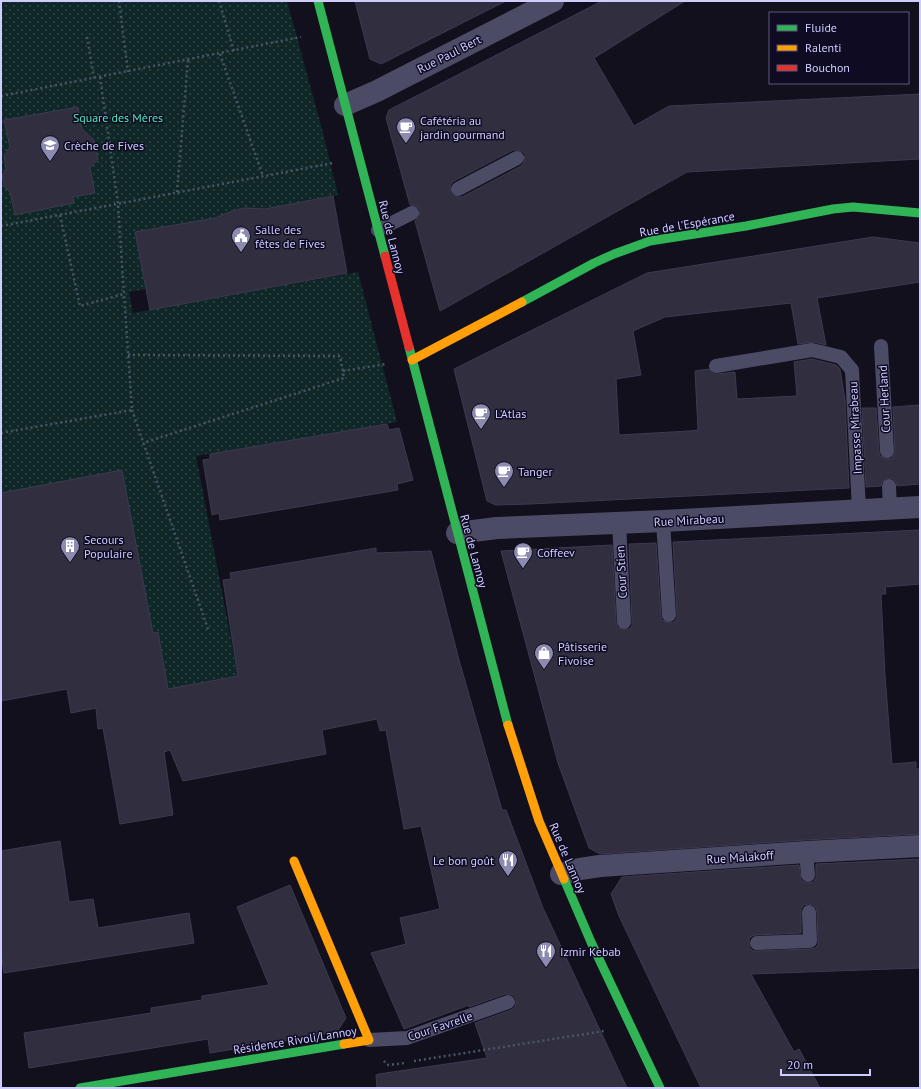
<svg xmlns="http://www.w3.org/2000/svg" width="921" height="1089" font-family="'PT Sans',sans-serif">
<defs>
<pattern id="park-dots" width="8" height="8" patternUnits="userSpaceOnUse"><rect width="8" height="8" fill="#0f2827"/><path d="M2 2h.1M6 6h.1" fill="none" stroke="#314647" stroke-width="1.8" stroke-linecap="round"/></pattern>
</defs>
<rect width="100%" height="100%" fill="#12101d"/>
<!-- park -->
<path fill="url(#park-dots)" d="M1,1H287L322,129L338,195L265,209L244,208L232,211L215,218L135,232L146,289L129,292L133,313L358,272L397,422L196,456L238,676L168,689L153,633L1,493Z"/>
<!-- building -->
<path fill="#302e3f" stroke="#3d3a51" fill-rule="evenodd" d="M355,1H506L381,64L370,59Z
M602,1H685L594,58L634,126L669,106L920,94V159L687,172L440,311L415,221L419,217L420,210L416,206L410,205L386,118L389,110ZM513,150H517L521,151L525,154L524,162L521,166L462,197H457L451,193L450,188L451,184L454,181Z
M78,107L82,129L94,140L98,159L90,168L95,193L73,197L74,203L15,215L10,192L4,186L2,176L6,169L4,156L10,147L4,120Z
M333,196L347,273L150,310L135,232L215,218L232,211L244,208L265,209Z
M873,237L920,243V282L817,298L826,345L814,342L798,344L791,303L665,317L633,331L641,375L616,379L619,435L689,431L698,430L695,371L709,369L713,374H717L735,372L737,399L797,396L794,362L812,359L836,365L840,369L845,400L849,488L530,504L496,505L487,501L454,369L647,273Z
M920,405V484L897,486L896,482L893,479L888,478L882,482L881,486L866,487L862,408H876L879,452L880,456L887,459L892,458L895,451L893,407Z
M387,424L389,430L399,428L413,480L397,484L398,490L220,520L219,513L212,515L203,460L210,459V454Z
M122,470L153,633L158,632L168,689L238,676L223,580L231,579L230,573L376,548V553L431,551L459,660L502,810H506L543,908L627,1088H377L376,1075L379,1074L487,1058L475,1023L511,1010L515,1007L516,1003V999L513,995L509,994H505L469,1007V1005L404,1029L371,953L406,944L400,918L440,909L421,826L404,829L386,730L380,731L377,719L322,730L326,754L183,781L170,750L164,752L173,815L120,824L103,728L98,729L96,708L71,713L67,689L1,701V493Z
M920,530V584L885,587L886,594H881L885,676L892,764L916,762V769H920V834L805,840L600,854L589,848L558,763L501,551L612,545L616,622L617,627L624,630L629,629L632,626V622L629,544L656,543L661,616L662,620L669,623L674,622L677,618V614L673,542Z
M60,841L69,902L93,899L98,928L189,913L194,943L4,973L1,952V851Z
M920,859V968L751,974L794,1052L799,1049L820,1088H701L619,916L611,894L622,877L799,865L801,880L804,882L808,883L813,882L816,878V864ZM808,904L813,905L816,908L817,912L818,941V945L815,948L810,949L757,951H753L750,948L749,944V939L752,936L756,935L801,933V908L804,905Z
M290,885L346,1018L337,1032L210,1053L208,1039L29,1068L24,1033L151,1013V1008L202,1000V996L269,985L237,907Z"/>
<g fill="none" stroke-linecap="round" stroke-linejoin="round">
<!-- path -->
<path stroke="#455765" stroke-width="2.5" stroke-dasharray="2 3" stroke-linecap="butt" d="M119,1L128,72
M219,1L234,51
M87,37L94,78
M220,54L263,176
M1,96L301,37
M177,192L188,60
M60,215L80,306L124,294L118,204L100,77
M1,226L333,163
M128,355L340,356L344,378L143,443
M343,371L386,364
M132,410L209,632
M1,433L132,410L124,294
M384,1061L387,1065L405,1063
M414,1061L604,1031"/>
<!-- lane -->
<path stroke="#4b4b66" stroke-width="14" d="M458,189L517,158
M378,230L412,213
M881,346L887,451
M716,366L812,350L841,357L852,370L859,510
M889,486L890,509
M663,521L669,615
M619,523L624,622
M806,852L808,875
M757,943L810,941L809,912
M369,1040L407,1038L508,1002"/>
<!-- street -->
<path stroke="#4b4b66" stroke-width="22" d="M345,105L377,91L553,1
M457,533L497,528L663,521L920,507
M561,874L580,869L600,866L806,852L920,846"/>
<!-- fast -->
<path stroke="#30b455" stroke-width="9" d="M318,1L385,256
M522,302L594,263L614,254L650,241L746,226L833,209L853,207L920,213
M409,347L508,725
M564,879L591,942L660,1088
M80,1088L344,1044"/>
<!-- slow -->
<path stroke="#ff9f0a" stroke-width="9" d="M412,360L522,302
M508,725L539,821L564,879
M294,861L369,1040L344,1044"/>
<!-- jam -->
<path stroke="#e5322d" stroke-width="9" d="M385,256L409,347"/>
</g>
<!-- icons -->
<defs>
<symbol id="cafe-pin" viewBox="-11 -11 22 30"><path d="M0 17L-7.5 6A9.5 9.5 0 1 1 7.5 6Z" fill="#8d8ab0" stroke="#0e0b22"/><path d="M-5.5-4.5H6V0H3Q3 3.5 0 3.5H-2.5Q-5.5 3.5-5.5 0ZM3-3.2v2h1.7v-2ZM-6 4.5H4V6H-6Z" fill="#fff"/></symbol>
<symbol id="school-pin" viewBox="-11 -11 22 30"><path d="M0 17L-7.5 6A9.5 9.5 0 1 1 7.5 6Z" fill="#8d8ab0" stroke="#0e0b22"/><path d="M0-5L7-2L0 1L-7-2ZM-4 1L0 2.5L4 1V4Q0 6-4 4Z" fill="#fff"/></symbol>
<symbol id="civic-pin" viewBox="-11 -11 22 30"><path d="M0 17L-7.5 6A9.5 9.5 0 1 1 7.5 6Z" fill="#8d8ab0" stroke="#0e0b22"/><path d="M-.6-6.5H3V-4.5H.6V-3L4-1V1h2V6H-6V1h2V-1L-.6-3ZM-1.2 2.5V6h2.4V2.5Z" fill="#fff"/></symbol>
<symbol id="building-pin" viewBox="-11 -11 22 30"><path d="M0 17L-7.5 6A9.5 9.5 0 1 1 7.5 6Z" fill="#8d8ab0" stroke="#0e0b22"/><path d="M-4-6H4V6H1V3H-1V6H-4ZM-2.5-4.3h1.7v1.8h-1.7ZM.8-4.3h1.7v1.8H.8ZM-2.5-1h1.7V.8h-1.7ZM.8-1h1.7V.8H.8Z" fill="#fff"/></symbol>
<symbol id="shop-pin" viewBox="-11 -11 22 30"><path d="M0 17L-7.5 6A9.5 9.5 0 1 1 7.5 6Z" fill="#8d8ab0" stroke="#0e0b22"/><path d="M-5-2.5h2.3a2.7 3.5 0 0 1 5.4 0H5L5.5 6h-11ZM-1.5-2.5h3a1.5 2.3 0 0 0-3 0Z" fill="#fff"/></symbol>
<symbol id="restaurant-pin" viewBox="-11 -11 22 30"><path d="M0 17L-7.5 6A9.5 9.5 0 1 1 7.5 6Z" fill="#8d8ab0" stroke="#0e0b22"/><path d="M-5-6h1v4h1v-4h1v4h1v-4h1v5L-1.5 .5V6h-2V.5L-5-1ZM5-6V6H3V1.5H1.5Q1.5-4 5-6Z" fill="#fff"/></symbol>
</defs>
<g fill-rule="evenodd">
<use href="#cafe-pin" x="395" y="116" width="22" height="30"/>
<use href="#school-pin" x="39" y="134" width="22" height="30"/>
<use href="#civic-pin" x="230" y="225" width="22" height="30"/>
<use href="#cafe-pin" x="470" y="402" width="22" height="30"/>
<use href="#cafe-pin" x="493" y="460" width="22" height="30"/>
<use href="#building-pin" x="59" y="535" width="22" height="30"/>
<use href="#cafe-pin" x="512" y="541" width="22" height="30"/>
<use href="#shop-pin" x="533" y="642" width="22" height="30"/>
<use href="#restaurant-pin" x="497" y="849" width="22" height="30"/>
<use href="#restaurant-pin" x="535" y="940" width="22" height="30"/>
</g>
<g text-anchor="middle" dominant-baseline="central" stroke-width="3" stroke-linejoin="round" paint-order="stroke">
<!-- street labels -->
<g font-size="12" fill="#cfccff" stroke="#0e0b22">
<text transform="translate(449 54) rotate(-27)">Rue Paul Bert</text>
<text transform="translate(687 224) rotate(-10)">Rue de l'Espérance</text>
<text transform="translate(392 237) rotate(76)">Rue de Lannoy</text>
<text transform="translate(884 399) rotate(-93)">Cour Herland</text>
<text transform="translate(855 428) rotate(-93)">Impasse Mirabeau</text>
<text transform="translate(689 520) rotate(-3)">Rue Mirabeau</text>
<text transform="translate(474 551) rotate(75)">Rue de Lannoy</text>
<text transform="translate(621 572) rotate(-93)">Cour Stien</text>
<text transform="translate(740 857) rotate(-4)">Rue Malakoff</text>
<text transform="translate(568 858) rotate(67)">Rue de Lannoy</text>
<text transform="translate(440 1026) rotate(-19)">Cour Favrelle</text>
<text transform="translate(295 1040) rotate(-9)">Résidence Rivoli/Lannoy</text>
</g>
<!-- park labels -->
<g font-size="12" fill="#4fe8ba" stroke="#0e0b22">
<text x="118" y="117">Square des Mères</text>
</g>
<!-- poi labels -->
<g font-size="12" fill="#cfccff" stroke="#0e0b22" text-anchor="start">
<text x="420" y="120">Cafétéria au<tspan x="420" dy="14">jardin gourmand</tspan></text>
<text x="64" y="145">Crèche de Fives</text>
<text x="255" y="229">Salle des<tspan x="255" dy="14">fêtes de Fives</tspan></text>
<text x="495" y="413">L'Atlas</text>
<text x="518" y="471">Tanger</text>
<text x="84" y="539">Secours<tspan x="84" dy="14">Populaire</tspan></text>
<text x="537" y="552">Coffeev</text>
<text x="558" y="646">Pâtisserie<tspan x="558" dy="14">Fivoise</tspan></text>
<text x="494" y="860" text-anchor="end">Le bon goût</text>
<text x="560" y="951">Izmir Kebab</text>
</g>
</g>
<!-- border -->
<rect width="921" height="1089" fill="none" stroke="#cfccff" stroke-width="4"/>
<!-- legend -->
<rect x="769" y="12" width="140" height="72" fill="#0e0b22" stroke="#5b587a"/>
<rect x="777" y="25" width="20" height="6" fill="#30b455" stroke="#5b587a"/>
<text x="805" y="32" font-size="12" fill="#cfccff">Fluide</text>
<rect x="777" y="45" width="20" height="6" fill="#ff9f0a" stroke="#5b587a"/>
<text x="805" y="52" font-size="12" fill="#cfccff">Ralenti</text>
<rect x="777" y="65" width="20" height="6" fill="#e5322d" stroke="#5b587a"/>
<text x="805" y="72" font-size="12" fill="#cfccff">Bouchon</text>
<!-- scale -->
<path d="M781 1069v6h89v-6" fill="none" stroke="#cfccff" stroke-width="2"/>
<text x="787" y="1069" font-size="12" fill="#cfccff" stroke="#0e0b22" stroke-width="3" paint-order="stroke">20 m</text>
</svg>
